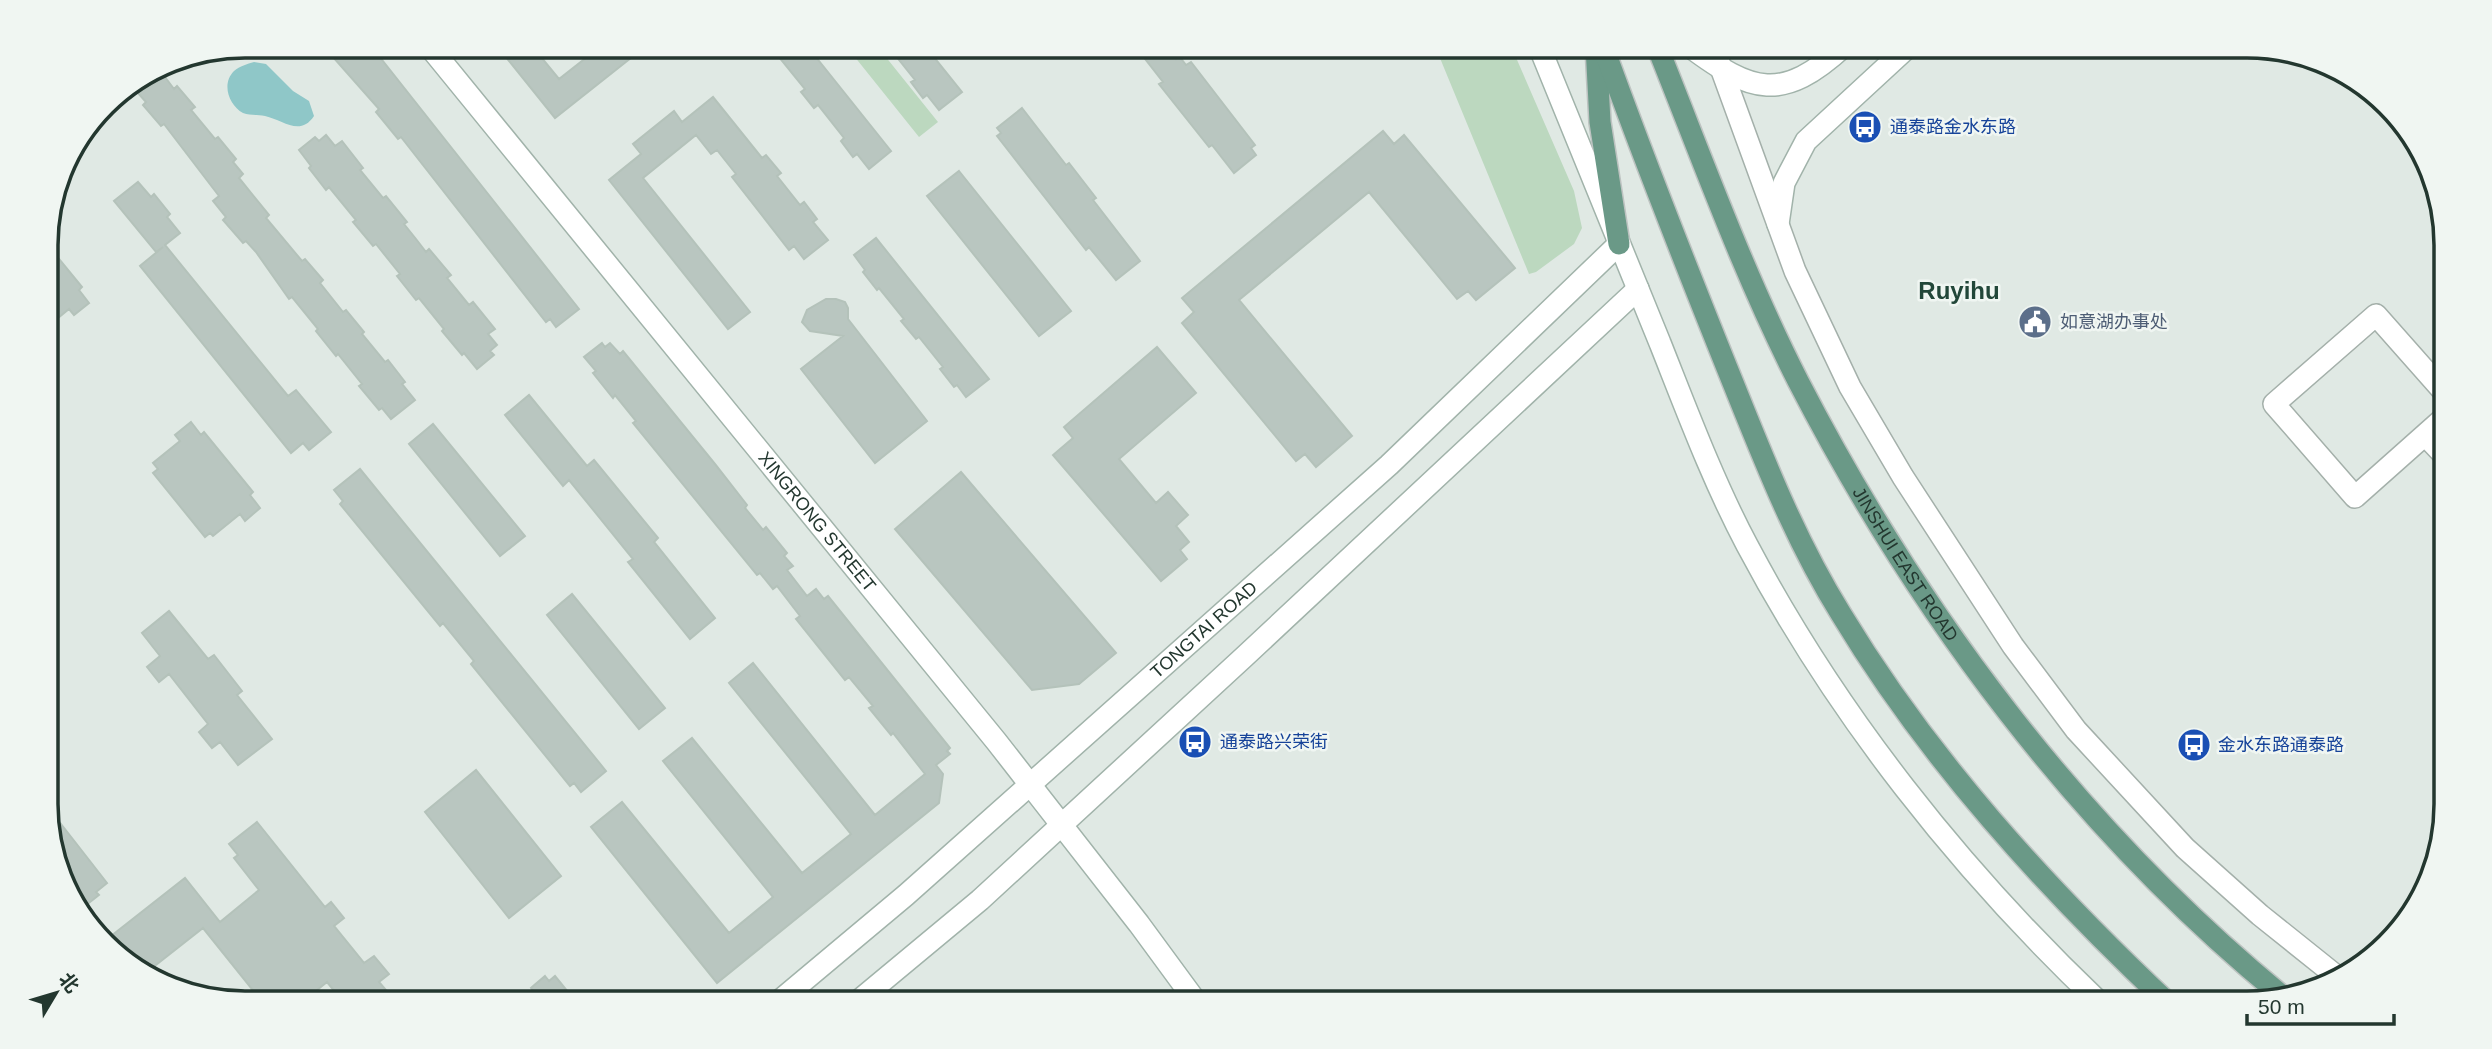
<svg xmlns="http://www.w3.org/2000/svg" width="2492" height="1049" font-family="Helvetica,'Noto Sans SC',sans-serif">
<rect width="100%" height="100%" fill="#e0e9e4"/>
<!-- green -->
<path fill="#bcd8bf" d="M846,46H877L938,122L919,137Z
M1435,46H1511L1574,191L1582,228L1574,244L1536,272L1529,274Z"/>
<!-- water -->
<path fill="#8fc7c8" d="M254,62L266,64L293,91L309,101L314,116C300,137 283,120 265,116C257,114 250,116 243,113C229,105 221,84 234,71C240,66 247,64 254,62Z"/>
<!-- building -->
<path fill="#b9c6c0" stroke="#b4c2ba" stroke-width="2" d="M329,46H371L579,309L556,327L550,319L546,322L401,137L398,139L376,112L379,109L332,56L335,54Z
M497,46H532L559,79L601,46H646L555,118Z
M770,46H807L891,151L869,169L857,154L853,157L841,141L844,138L818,105L814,108L801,92L805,89Z
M888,46H925L962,92L939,110L927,95L923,98L911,82L915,80Z
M1135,46H1166L1176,59L1179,56L1186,65L1191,62L1255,145L1251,148L1256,155L1234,173L1212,145L1209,147L1159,84L1163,82Z
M162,73L174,89L177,86L195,107L191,110L215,139L218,137L236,159L233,162L243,174L239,178L269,215L266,218L302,261L305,259L323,280L320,283L343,312L346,310L364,332L362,334L385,362L388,360L405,382L402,384L415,400L391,419L382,408L379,410L359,386L362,384L338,354L336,356L316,331L318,329L292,297L289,299L256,252L246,241L243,243L223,220L226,217L213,201L219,196L164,124L161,126L143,105L146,102L138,93Z
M713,97L762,158L766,155L781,173L777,176L800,205L804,202L817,219L813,222L828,240L804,259L794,246L789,250L732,177L736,174L717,150L711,154L696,135L643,178L750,312L728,329L609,180L641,154L633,144L674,111L682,122Z
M1022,108L1066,165L1069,163L1096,198L1093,200L1140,261L1116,280L1089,247L1086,250L997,136L1001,133L997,128Z
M1383,131L1394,144L1404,135L1515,268L1476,300L1468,291L1457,299L1369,192L1239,300L1352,436L1316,467L1305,454L1296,461L1182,323L1194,312L1182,298Z
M326,135L335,146L342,141L363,168L360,170L383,198L386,196L407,222L404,224L416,239L426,252L429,249L451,275L447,278L469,305L473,302L495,329L488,334L497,345L490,351L494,355L477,369L464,353L462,355L442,331L444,329L419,298L416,300L397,276L400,274L376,244L373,246L353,222L356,220L329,187L326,190L309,168L311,166L299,150L315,137L319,141Z
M959,171L1071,311L1039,336L927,196Z
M138,182L151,197L154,194L170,214L167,217L180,233L165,245L288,396L296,390L331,432L309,450L303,443L291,453L140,266L163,247L156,252L114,201Z
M876,238L989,379L966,397L957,385L954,387L940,369L943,367L919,337L916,339L901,321L904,319L879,288L877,290L863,272L865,270L854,255Z
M46,243L82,287L79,290L89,303L74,315L69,309L46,328Z
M826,299H836L845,302L848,308V319L927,421L875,463L801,369L843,336L810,331L802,322L807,310Z
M602,343L605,347L610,343L620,354L623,351L715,464L747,505L745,508L763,530L766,527L787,553L784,556L793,566L787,570L807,596L816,589L824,599L828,596L950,748L947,751L950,754L936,765L943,774L939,803L717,983L591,827L622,802L729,933L773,897L663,761L692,738L802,873L851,834L729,683L753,663L875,815L925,774L893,733L891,735L869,708L873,706L849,677L845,680L796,619L800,616L777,586L773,589L760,573L757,575L633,423L636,421L615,395L613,398L593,373L596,371L584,357Z
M1157,347L1196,393L1119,459L1156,503L1168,492L1188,515L1176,526L1189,542L1180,550L1187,559L1161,581L1053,455L1073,438L1064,427Z
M529,395L587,466L594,460L658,538L654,542L715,618L690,639L628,562L633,559L569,480L563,486L505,415Z
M191,422L201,435L204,432L253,492L250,495L260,508L245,521L240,514L213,536L210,533L205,537L153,473L158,469L153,463L180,441L175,435Z
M433,424L525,536L500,556L409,444Z
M360,469L606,771L581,792L574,783L570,786L471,664L474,661L443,623L440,626L340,504L343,501L334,490Z
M961,472L1116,653L1079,684L1032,690L895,529Z
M572,594L665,708L639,729L547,615Z
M169,611L208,659L214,655L242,691L237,695L272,739L238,765L220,742L212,748L199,732L208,724L169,674L159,682L147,667L160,656L142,633Z
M476,770L561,876L509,918L425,812Z
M47,806L107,883L96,892L99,895L80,910L47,831Z
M257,822L325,907L331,902L344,918L334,926L364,963L374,956L389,974L379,982L397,1003H344L327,982L301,1003L264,1004L203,928L147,972L106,940L185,878L220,922L259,890L234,858L238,855L229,844Z
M545,976L549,981L555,976L577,1003H543L531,988Z"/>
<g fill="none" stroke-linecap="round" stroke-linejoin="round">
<defs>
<path id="street" d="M1713,46L1795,271L1850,387L1903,477L2013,646L2076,730L2185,848L2260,915L2335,975
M2445,393L2376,315L2274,404L2355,497L2445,417
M2425,435L2445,456"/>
<g id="secondary">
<path id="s1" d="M429,46L996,741L1139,924L1197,1003"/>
<path d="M1539,46C1580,145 1620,244 1660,343C1687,411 1713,481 1747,545C1837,715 1960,870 2100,1003"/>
<path d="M1689,46C1752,93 1782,103 1844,46"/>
<path d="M1778,224L1784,183L1806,141L1909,46"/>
<path id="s2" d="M777,1003L906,895L1389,465L1619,244"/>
<path d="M856,1003L980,900L1244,657L1638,289"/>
</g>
<g id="primary">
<path d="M1596,46L1600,122L1619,244"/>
<path d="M1603,46C1642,154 1684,261 1727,368C1761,452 1793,537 1841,614C1929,760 2045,887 2168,1003"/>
<path id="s3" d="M1657,46C1702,158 1743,273 1798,381C1918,614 2079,829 2281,995"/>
</g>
</defs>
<!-- street casing -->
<use href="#street" stroke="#a4b0aa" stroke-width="24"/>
<!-- secondary casing -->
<use href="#secondary" stroke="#a1b3aa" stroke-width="24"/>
<!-- primary casing -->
<use href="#primary" stroke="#bdc3c1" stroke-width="24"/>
<!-- street -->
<use href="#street" stroke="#fff" stroke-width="21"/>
<!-- secondary -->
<use href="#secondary" stroke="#fff" stroke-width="21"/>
<!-- primary -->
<use href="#primary" stroke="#6a9987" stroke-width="21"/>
</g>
<!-- icons -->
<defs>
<symbol id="bus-disc" viewBox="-11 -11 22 22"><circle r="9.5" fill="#1a4fb4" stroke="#f0f6f2"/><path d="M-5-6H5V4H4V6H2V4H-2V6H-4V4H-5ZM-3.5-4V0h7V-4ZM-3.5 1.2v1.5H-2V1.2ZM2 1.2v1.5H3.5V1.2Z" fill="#fff"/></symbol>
<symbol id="civic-disc" viewBox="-11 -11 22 22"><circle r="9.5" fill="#5c6f8a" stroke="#f0f6f2"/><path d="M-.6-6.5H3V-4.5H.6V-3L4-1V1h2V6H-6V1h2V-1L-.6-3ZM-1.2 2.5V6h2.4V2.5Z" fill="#fff"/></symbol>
</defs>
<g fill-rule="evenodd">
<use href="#bus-disc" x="1846" y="108" width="38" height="38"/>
<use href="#civic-disc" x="2016" y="303" width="38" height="38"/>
<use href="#bus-disc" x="1176" y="723" width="38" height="38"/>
<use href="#bus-disc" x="2175" y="726" width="38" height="38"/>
</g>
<g text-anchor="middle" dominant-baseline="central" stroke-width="5" stroke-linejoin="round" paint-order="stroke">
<!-- transit labels -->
<g font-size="18" fill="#164399" stroke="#f0f6f2" text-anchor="start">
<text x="1890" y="127">通泰路金水东路</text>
<text x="1220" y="742">通泰路兴荣街</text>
<text x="2218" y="745">金水东路通泰路</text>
</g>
<!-- service labels -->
<g font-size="18" fill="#4e5e75" stroke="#f0f6f2" text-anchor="start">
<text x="2060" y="322">如意湖办事处</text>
</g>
<!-- street labels -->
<g font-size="18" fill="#23372f" stroke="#f0f6f2">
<text stroke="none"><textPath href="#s1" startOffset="614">XINGRONG STREET</textPath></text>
<text stroke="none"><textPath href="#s3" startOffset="576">JINSHUI EAST ROAD</textPath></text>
<text stroke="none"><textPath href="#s2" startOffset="567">TONGTAI ROAD</textPath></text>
</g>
<!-- district labels -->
<g font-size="24" font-weight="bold" fill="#224739" stroke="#f0f6f2">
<text x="1959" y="290">Ruyihu</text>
</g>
</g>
<!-- crop -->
<path d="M0 0H2492V1049H0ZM245 58H2247A187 187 0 0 1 2434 245V804A187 187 0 0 1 2247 991H245A187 187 0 0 1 58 804V245A187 187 0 0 1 245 58Z" fill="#f0f6f2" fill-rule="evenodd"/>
<path fill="none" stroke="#23372f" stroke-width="3.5" d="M245 58H2247A187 187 0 0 1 2434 245V804A187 187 0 0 1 2247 991H245A187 187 0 0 1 58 804V245A187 187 0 0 1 245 58Z"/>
<!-- north arrow -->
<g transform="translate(56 993) rotate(52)" stroke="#f0f6f2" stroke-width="5" paint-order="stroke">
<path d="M0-5L12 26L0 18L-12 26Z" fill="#23372f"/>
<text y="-10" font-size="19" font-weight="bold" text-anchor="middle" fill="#23372f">北</text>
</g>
<!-- scale -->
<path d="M2247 1014v10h147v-10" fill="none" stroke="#23372f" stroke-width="3.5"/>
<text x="2258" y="1014" font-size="21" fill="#23372f" stroke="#f0f6f2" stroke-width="5" paint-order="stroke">50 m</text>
</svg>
